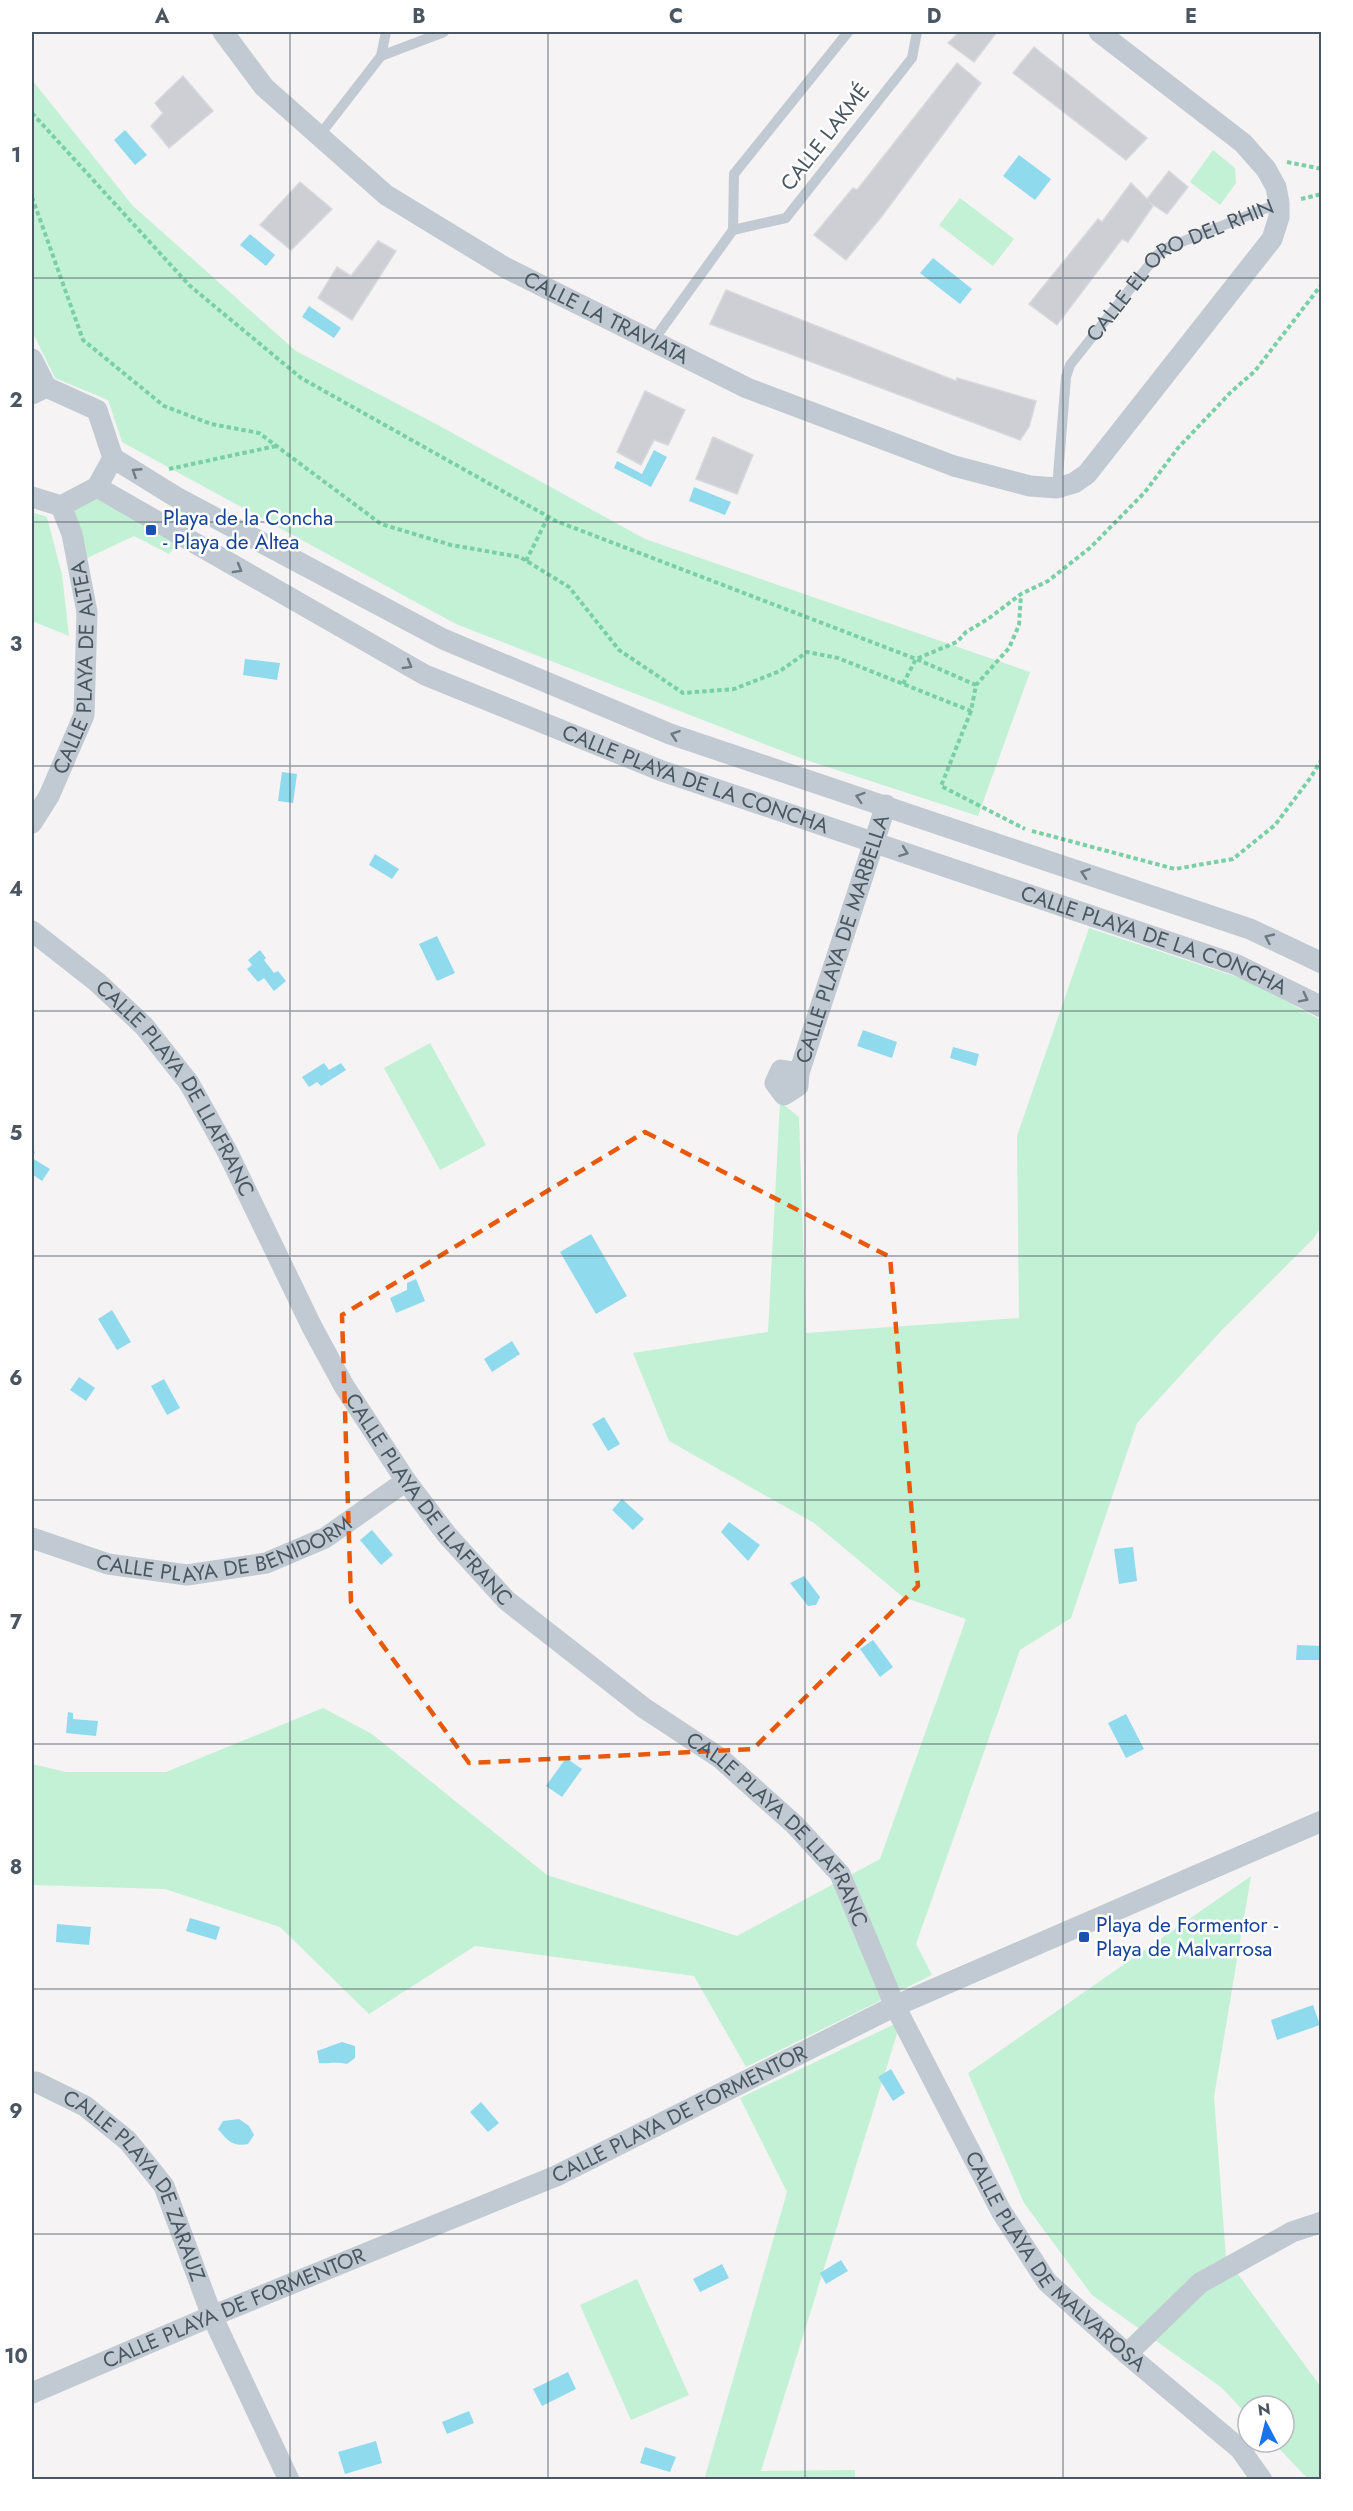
<svg xmlns="http://www.w3.org/2000/svg" width="1353" height="2511" font-family="Jost,sans-serif">
<rect width="100%" height="100%" fill="#f5f3f3"/>
<!-- green -->
<path fill="#c3f1d5" d="M32,80L133,206L296,351L436,424L645,539L1030,672L978,816L803,759L456,624L122,442L108,400L55,378L32,331Z
M1213,150L1235,168L1236,183L1220,205L1190,182Z
M960,198L1014,239L993,266L939,225Z
M97,493L178,543L169,554L134,536L85,559L71,509Z
M32,512L47,517L62,575L69,636L32,621Z
M1089,928L1249,981L1321,1020V1227L1313,1239L1221,1331L1137,1423L1071,1618L1020,1650L916,1944L932,1975L746,2067L694,1976L475,1946L369,2014L280,1927L165,1889L32,1885V1764L66,1772H166L323,1708L372,1734L547,1875L737,1936L880,1859L966,1619L903,1597L814,1523L669,1441L633,1353L768,1332L780,1102L799,1117L806,1333L1019,1318L1017,1136Z
M430,1043L486,1145L440,1170L384,1068Z
M1251,1876L1214,2097L1226,2258L1321,2387V2479H1308L1273,2442H1284V2406H1248V2416L1222,2388L1092,2295L1024,2203L968,2073Z
M901,2021L761,2471L855,2470V2479L704,2480L787,2192L740,2098Z
M637,2279L689,2395L631,2420L580,2305Z"/>
<!-- water -->
<path fill="#90daee" d="M125,130L147,155L135,165L114,140Z
M1019,155L1051,179L1035,200L1003,176Z
M250,234L275,255L266,266L240,245Z
M933,258L972,289L960,304L920,273Z
M309,306L341,328L334,338L302,317Z
M654,450L667,457L651,487L614,468L617,461L642,474Z
M694,487L731,502L725,515L689,501Z
M245,659L280,663L277,680L243,675Z
M282,772L297,774L293,803L278,801Z
M375,854L399,869L392,879L369,865Z
M437,936L455,973L437,981L419,944Z
M260,950L266,958L264,960L274,973L278,971L286,981L274,991L264,978L258,982L247,969L252,965L248,960Z
M863,1030L897,1042L892,1058L857,1046Z
M953,1047L979,1054L976,1066L950,1058Z
M324,1063L329,1070L341,1063L346,1070L321,1086L317,1082L309,1087L302,1077Z
M32,1150L35,1152L32,1158L50,1169L42,1181L32,1174Z
M591,1234L627,1296L596,1314L560,1252Z
M416,1279L425,1301L396,1313L390,1298L407,1290V1283Z
M112,1310L131,1342L117,1350L98,1319Z
M512,1341L520,1354L492,1372L484,1359Z
M79,1377L95,1388L86,1401L70,1390Z
M164,1379L180,1408L167,1415L151,1386Z
M604,1417L620,1444L608,1451L592,1424Z
M622,1499L644,1519L633,1530L612,1510Z
M729,1522L760,1545L748,1561L721,1532Z
M372,1530L393,1555L381,1565L360,1540Z
M1133,1547L1137,1581L1119,1584L1114,1549Z
M804,1576L820,1597L816,1605L808,1606L790,1583Z
M873,1640L893,1667L880,1677L860,1649Z
M1297,1645L1321,1646V1660H1296Z
M68,1712L73,1713V1719L98,1721L96,1736L66,1733Z
M1126,1714L1144,1749L1126,1758L1108,1723Z
M566,1758L582,1769L562,1797L546,1786Z
M190,1918L220,1927L216,1940L186,1931Z
M57,1924L91,1927L89,1945L56,1942Z
M1313,2005L1320,2025L1277,2040L1271,2020Z
M342,2042L355,2046V2058L347,2064C336,2061 329,2064 319,2063L317,2051Z
M891,2069L905,2093L893,2101L878,2077Z
M481,2102L499,2123L488,2132L470,2112Z
M239,2119L249,2126L254,2135L248,2144C232,2147 227,2140 218,2129L223,2121Z
M841,2260L848,2271L826,2284L820,2273Z
M722,2264L729,2278L700,2292L693,2279Z
M568,2372L576,2389L542,2406L533,2389Z
M469,2411L474,2423L447,2434L442,2422Z
M376,2441L382,2463L345,2474L338,2452Z
M645,2447L676,2457L670,2472L640,2463Z"/>
<!-- building -->
<path fill="#cdcfd5" stroke="#d7d9de" stroke-width="1.5" d="M959,32H997L974,62L948,43Z
M1034,47L1147,138L1126,160L1013,73Z
M957,63L981,83L882,216L846,260L814,235L853,188L857,190Z
M183,76L213,111L169,148L151,126L163,113L155,103Z
M1169,171L1188,187L1167,214L1149,202L1153,206L1128,242L1122,239L1057,325L1029,304L1098,219L1102,222L1131,183L1147,199Z
M300,182L332,209L291,250L260,225Z
M378,241L396,251L352,320L318,298L337,267L351,276Z
M726,290L956,381L957,378L1036,401L1029,427L1020,440L710,324Z
M645,391L685,410L668,445L654,440L641,465L617,452Z
M713,437L753,455L737,494L696,479Z"/>
<g fill="none" stroke-linecap="round" stroke-linejoin="round">
<!-- path -->
<path stroke="#7ad0a6" stroke-width="4" stroke-dasharray="4.5 3" stroke-linecap="butt" d="M32,113L189,285L301,378L556,521L916,659L976,685
M1287,162L1322,169
M32,197L83,340L164,406L211,424L259,433L381,524L451,545L520,557L569,587L619,650L683,693L734,689L780,671L807,652L838,658L971,711L976,685L1009,648L1019,625L1021,594
M1301,199L1322,194
M169,469L276,446
M526,561L548,517
M903,684L916,659L957,642L966,632L988,619L1021,594L1048,581L1091,547L1145,492L1178,448L1231,392L1255,371L1322,284
M971,711L941,786L1025,829
M1032,831L1175,869L1233,859L1275,825L1311,777L1322,759"/>
<!-- service -->
<g stroke="#c1cad2" stroke-width="10">
<path d="M381,56L444,32"/>
<path d="M319,136L381,56L386,32"/>
<path d="M733,230L734,174L848,32"/>
<path d="M653,341L733,230L786,218L912,58L917,32"/>
<path id="s1" d="M1057,488L1066,377L1070,365L1157,255L1169,247L1279,203"/>
</g>
<!-- minor -->
<g stroke="#c1cad2" stroke-width="21">
<path id="s2" d="M223,32L264,87L386,195L506,268L747,388L954,466L1030,486L1057,488L1074,483L1087,474L1272,239L1279,217V203L1276,187L1266,169L1243,143L1099,32"/>
<path d="M32,359L46,387"/>
<path d="M32,394L46,387L97,410L113,458L97,487L61,506L32,497"/>
<path d="M113,458L176,497L443,639L670,734L1250,929L1322,963"/>
<path id="s3" d="M97,487L425,675L662,771L1237,965L1322,1007"/>
<path id="s4" d="M32,823L49,796L84,715L87,612L72,534L61,506"/>
<path id="s5" d="M32,931L97,982L144,1026L189,1083L228,1153L312,1327L344,1386L406,1481L447,1535L506,1600L644,1708L720,1758L795,1825L840,1874L895,2006L1001,2211L1047,2282L1127,2354L1240,2449L1262,2480"/>
<path d="M781,1070L799,1073L798,1086L784,1095L775,1083Z"/>
<path id="s6" d="M799,1073L886,805"/>
<path id="s7" d="M32,1538L108,1564L187,1575L266,1563L325,1538L406,1481"/>
<path id="s8" d="M32,2082H36L85,2106L128,2141L164,2186L212,2316L289,2480"/>
<path d="M1127,2354L1200,2283L1292,2232L1322,2222"/>
<path id="s9" d="M32,2393L212,2316L556,2176L895,2006L1322,1821"/>
</g>
</g>
<!-- one-way arrows -->
<defs><path id="oneway-chevron" d="M-2-3.5L2.5 0L-2 3.5" fill="none" stroke-width="1.6" stroke-linecap="round" stroke-linejoin="round" transform="scale(1.5)"/></defs>
<g stroke="#6e7983">
<use href="#oneway-chevron" transform="translate(136 472) rotate(-147)"/>
<use href="#oneway-chevron" transform="translate(238 569) rotate(30)"/>
<use href="#oneway-chevron" transform="translate(408 665) rotate(30)"/>
<use href="#oneway-chevron" transform="translate(675 735) rotate(-161)"/>
<use href="#oneway-chevron" transform="translate(860 797) rotate(-162)"/>
<use href="#oneway-chevron" transform="translate(904 852) rotate(20)"/>
<use href="#oneway-chevron" transform="translate(1085 873) rotate(-161)"/>
<use href="#oneway-chevron" transform="translate(1269 938) rotate(-155)"/>
<use href="#oneway-chevron" transform="translate(1304 998) rotate(27)"/>
</g>
<!-- marked area -->
<path fill="none" stroke="#e8590c" stroke-width="4.5" stroke-dasharray="12 8" stroke-linejoin="round" d="M645,1132L890,1257L918,1586L753,1749L469,1763L351,1602L342,1315Z"/>
<!-- grid -->
<path fill="none" stroke="#4a5661" stroke-width="1.5" stroke-opacity="0.55" d="M290,32V2480M548,32V2480M805,32V2480M1063,32V2480M32,278H1322M32,522H1322M32,766H1322M32,1011H1322M32,1256H1322M32,1500H1322M32,1744H1322M32,1989H1322M32,2234H1322"/>
<!-- markers -->
<g fill="#1a4fb4" stroke="#fff" stroke-width="2">
<rect x="145" y="524" width="12" height="12" rx="3"/>
<rect x="1078" y="1931" width="12" height="12" rx="3"/>
</g>
<g text-anchor="middle" dominant-baseline="central" stroke-width="5" stroke-linejoin="round" paint-order="stroke">
<!-- street labels -->
<g font-size="21" fill="#4a5661" stroke="#fff">
<text transform="translate(825 137) rotate(-52)">CALLE LAKMÉ</text>
<text stroke="none"><textPath href="#s1" startOffset="274">CALLE EL ORO DEL RHIN</textPath></text>
<text stroke="none"><textPath href="#s2" startOffset="484">CALLE LA TRAVIATA</textPath></text>
<text stroke="none"><textPath href="#s4" startOffset="166">CALLE PLAYA DE ALTEA</textPath></text>
<text stroke="none"><textPath href="#s3" startOffset="668">CALLE PLAYA DE LA CONCHA</textPath></text>
<text stroke="none"><textPath href="#s6" startOffset="141">CALLE PLAYA DE MARBELLA</textPath></text>
<text stroke="none"><textPath href="#s3" startOffset="1154">CALLE PLAYA DE LA CONCHA</textPath></text>
<text stroke="none"><textPath href="#s5" startOffset="216">CALLE PLAYA DE LLAFRANC</textPath></text>
<text stroke="none"><textPath href="#s5" startOffset="702">CALLE PLAYA DE LLAFRANC</textPath></text>
<text stroke="none"><textPath href="#s7" startOffset="201">CALLE PLAYA DE BENIDORM</textPath></text>
<text stroke="none"><textPath href="#s5" startOffset="1188">CALLE PLAYA DE LLAFRANC</textPath></text>
<text stroke="none"><textPath href="#s9" startOffset="705">CALLE PLAYA DE FORMENTOR</textPath></text>
<text stroke="none"><textPath href="#s8" startOffset="154">CALLE PLAYA DE ZARAUZ</textPath></text>
<text stroke="none"><textPath href="#s5" startOffset="1710">CALLE PLAYA DE MALVAROSA</textPath></text>
<text stroke="none"><textPath href="#s9" startOffset="219">CALLE PLAYA DE FORMENTOR</textPath></text>
</g>
<!-- transit labels -->
<g font-size="21" fill="#164399" stroke="#fff" text-anchor="start">
<text x="163" y="518">Playa de la Concha<tspan x="163" dy="24">- Playa de Altea</tspan></text>
<text x="1096" y="1925">Playa de Formentor -<tspan x="1096" dy="24">Playa de Malvarrosa</tspan></text>
</g>
</g>
<!-- border -->
<rect width="1353" height="2511" fill="none" stroke="#ffffff" stroke-width="66"/>
<!-- north arrow -->
<g transform="translate(1266 2424) rotate(353)"><circle r="28" fill="#ffffff" stroke="#b7bbc0" stroke-width="1.5"/>
<path d="M0-4.5L10 22L0 15L-10 22Z" fill="#1a73e8"/>
<text y="-9" font-size="16" font-weight="bold" text-anchor="middle" fill="#4a5661">N</text>
</g>
<rect x="33" y="33" width="1287" height="2445" fill="none" stroke="#4a5661" stroke-width="2"/>
<g font-size="20" text-anchor="middle" font-weight="bold" fill="#4a5661">
<text x="162" y="23">A</text>
<text x="419" y="23">B</text>
<text x="676" y="23">C</text>
<text x="934" y="23">D</text>
<text x="1191" y="23">E</text>
<text x="16" y="162">1</text>
<text x="16" y="407">2</text>
<text x="16" y="651">3</text>
<text x="16" y="896">4</text>
<text x="16" y="1140">5</text>
<text x="16" y="1385">6</text>
<text x="16" y="1629">7</text>
<text x="16" y="1874">8</text>
<text x="16" y="2118">9</text>
<text x="16" y="2363">10</text>
</g>
</svg>
